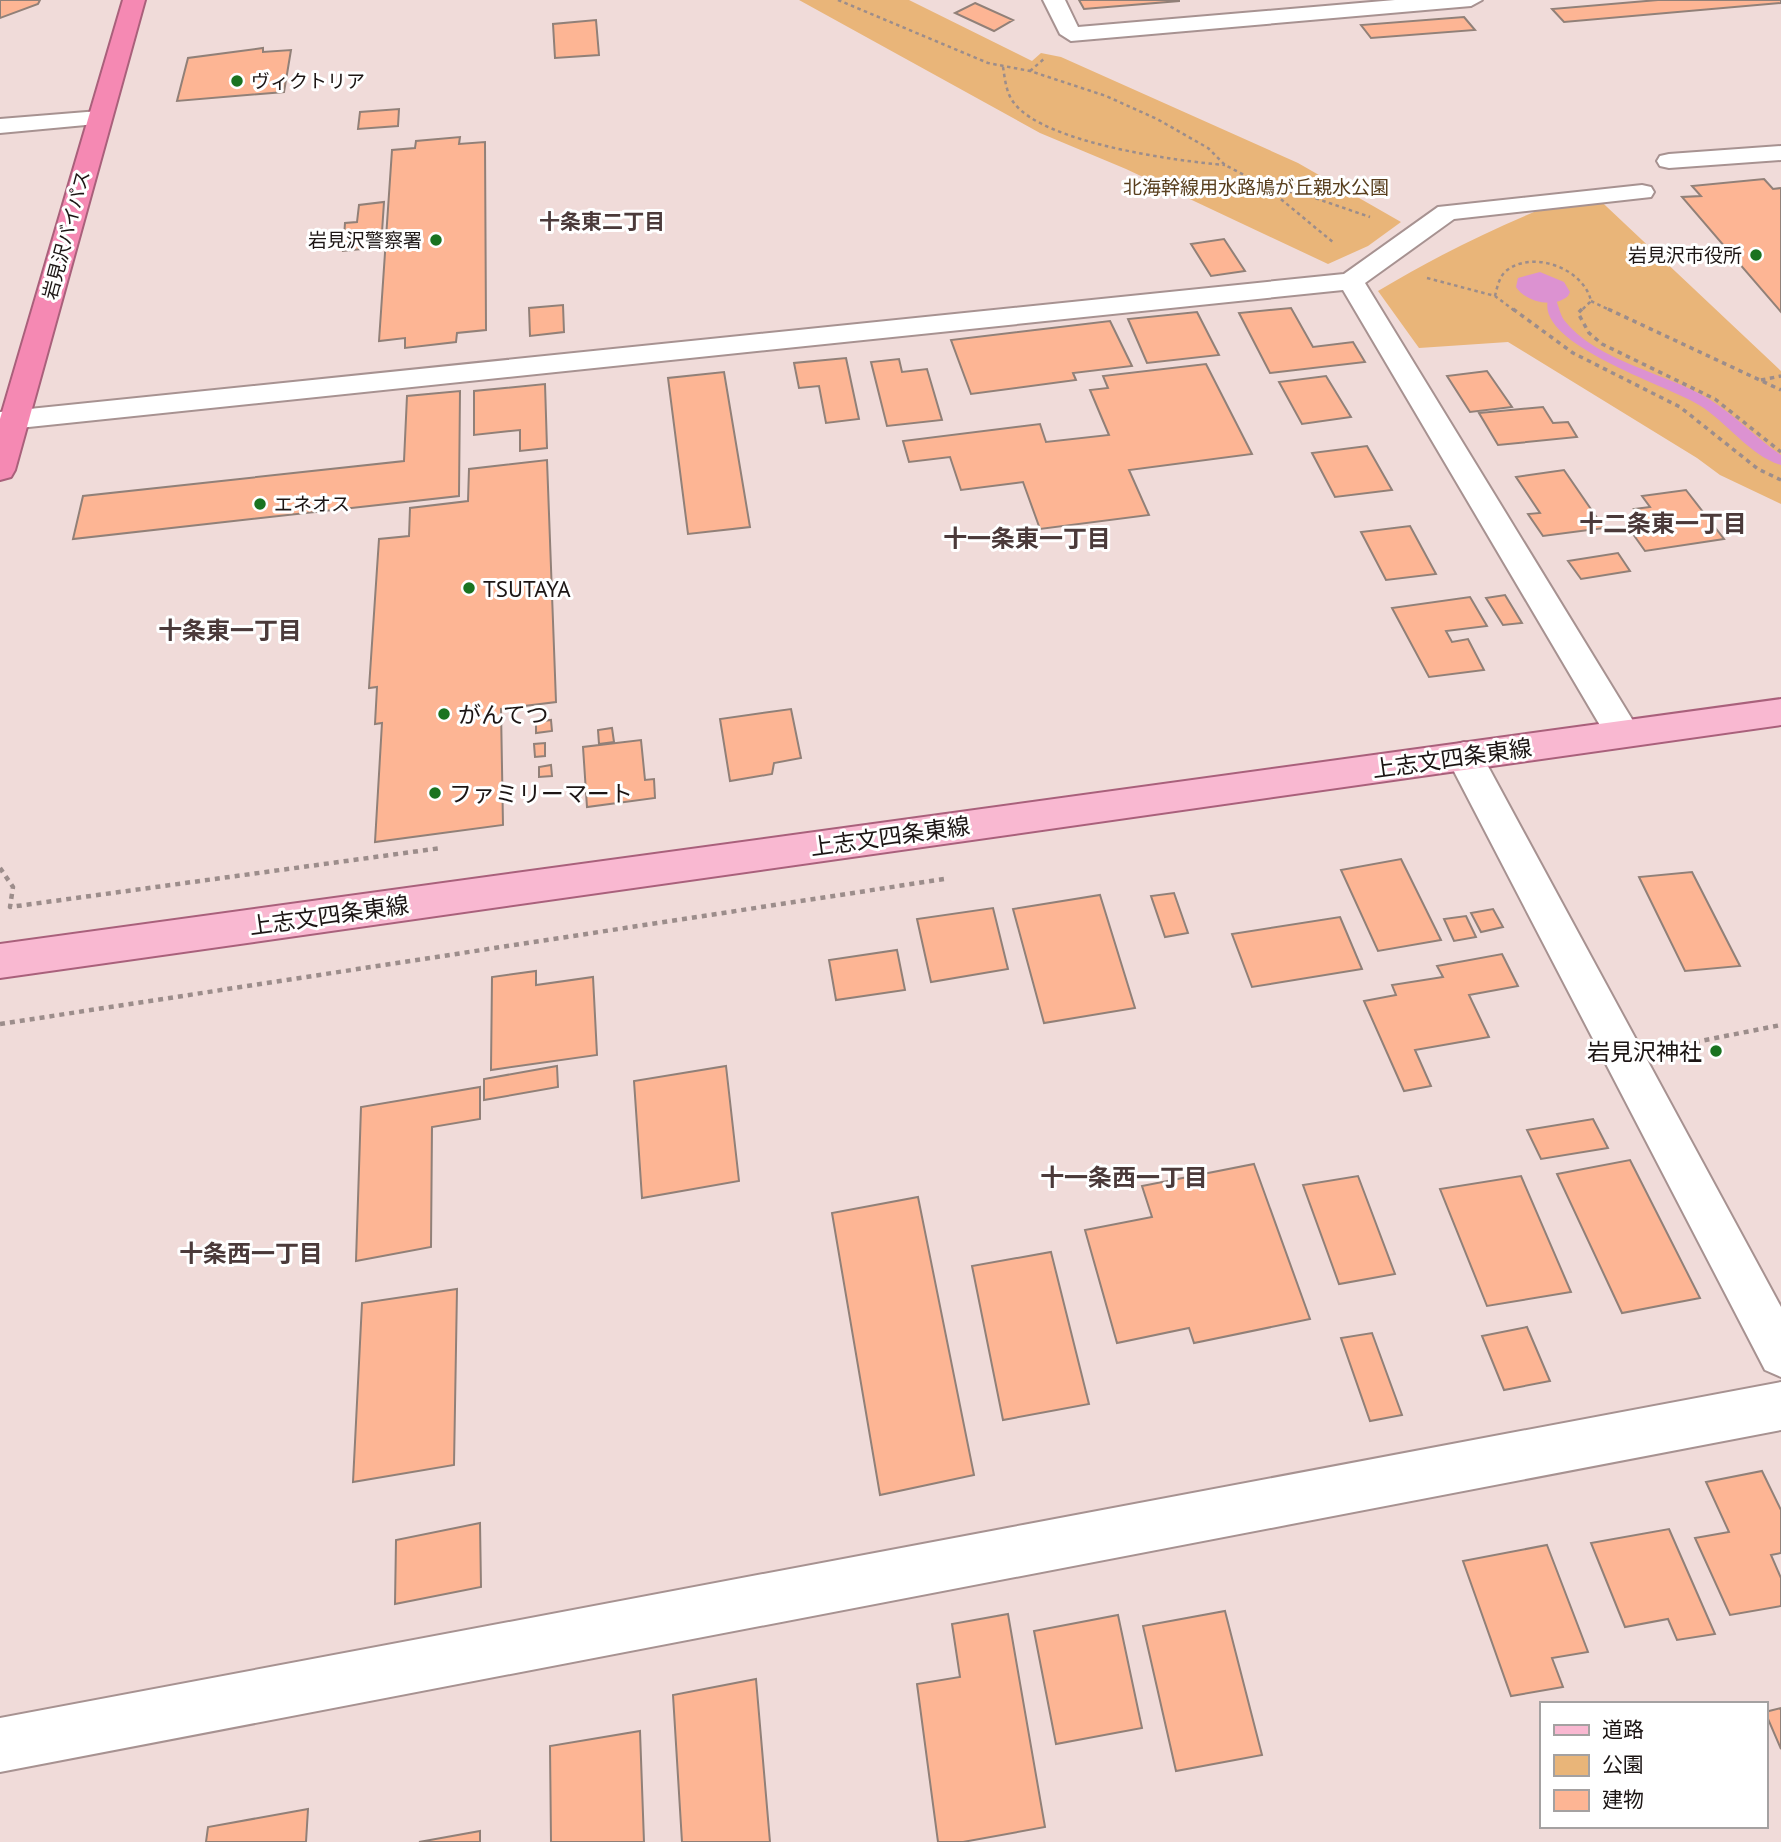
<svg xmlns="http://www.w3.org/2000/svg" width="1781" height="1842" font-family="'PT Sans','Noto Sans JP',sans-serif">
<rect width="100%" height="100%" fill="#f0dbd9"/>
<!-- green -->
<path fill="#e9b579" d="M799,0H909L1032,61L1041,53L1061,57L1298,163L1401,222L1368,246L1328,264L1126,169L1040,133Z
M1589,190L1781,371V504L1720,475L1697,458L1508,342L1419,348L1378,291C1448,249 1513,219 1589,190Z"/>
<!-- water -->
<path fill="#dc92d1" d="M1540,272L1564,282L1570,292L1568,296C1553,309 1526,302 1516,287L1518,278Z"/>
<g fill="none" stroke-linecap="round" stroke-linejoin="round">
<!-- stream -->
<path fill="#dc92d1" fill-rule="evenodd" d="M1548,300H1556C1559,307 1560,314 1564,320C1595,361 1667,373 1709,399C1735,415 1756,438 1781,455V465C1750,456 1727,422 1699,405C1669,386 1536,345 1548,300Z"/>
</g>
<!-- building -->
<path fill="#fdb594" stroke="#918078" stroke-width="2" d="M0,0H40L38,4L0,18Z
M1079,0H1179V1L1084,9Z
M1658,0H1781V3L1564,22L1552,9Z
M975,3L1013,20L994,31L955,13Z
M1464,17L1475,30L1371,38L1361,25Z
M596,20L599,55L555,58L553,24Z
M263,48V52L291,50L284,92L177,101L188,58Z
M399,109L398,126L358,129L360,112Z
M460,137L459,144L485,142L486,330L457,333L456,342L405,348V338L379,341L392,150L415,148L416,141Z
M1764,179L1773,189L1781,188V312L1682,197L1701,196L1692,186Z
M384,202L381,247L343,251L345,223L357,222L359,205Z
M1224,239L1245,271L1211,276L1191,244Z
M563,305L564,332L530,336L529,308Z
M1291,308L1313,347L1353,342L1365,362L1270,373L1239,313Z
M1197,312L1219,355L1147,363L1128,319Z
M1110,321L1132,366L1073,373L1076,380L971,394L951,340Z
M846,358L859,419L826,423L819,386L799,388L794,363Z
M899,359L902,372L927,369L942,420L887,426L871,362Z
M1206,364L1252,454L1129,470L1149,515L1040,529L1023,482L961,490L950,457L909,462L903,441L1040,424L1046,442L1109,435L1090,390L1108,388L1103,376Z
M1487,371L1512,407L1470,412L1447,376Z
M724,372L750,527L688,534L668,378Z
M1326,376L1351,417L1302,424L1279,382Z
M545,384L547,448L520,451V430L474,435V391Z
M460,391L459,496L73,539L83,496L404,461L407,396Z
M1543,407L1553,423L1568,422L1577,437L1498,445L1479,413Z
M1367,446L1392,490L1335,497L1312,453Z
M547,460L556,702L501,709L503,825L375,842L382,723L375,724L377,687L369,688L379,539L409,536L410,508L468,501L469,469Z
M1564,470L1604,528L1543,536L1528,514L1540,513L1516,477Z
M1686,490L1724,539L1645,551L1628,527L1645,524L1634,509L1650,507L1642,496Z
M1410,526L1436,574L1386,580L1361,532Z
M1618,553L1630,571L1581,579L1568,561Z
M1505,595L1522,623L1503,625L1486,598Z
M1470,597L1487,626L1446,631L1452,642L1468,639L1484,670L1429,677L1392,608Z
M791,709L801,758L774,763L772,774L730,781L720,719Z
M551,720L552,731L536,733V722Z
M612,728L614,742L599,744L598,730Z
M641,740L645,780L654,779L655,798L587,807L583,747Z
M545,743V756L535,757L534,744Z
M551,765L552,776L539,777V767Z
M1401,859L1441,940L1378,951L1341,870Z
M1692,872L1740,966L1685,971L1639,877Z
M1174,893L1188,933L1165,937L1151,896Z
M1100,895L1135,1008L1044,1023L1013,909Z
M993,908L1008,969L931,982L917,919Z
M1493,909L1503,927L1481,932L1471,913Z
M1466,916L1476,937L1454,941L1444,919Z
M1340,917L1362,969L1252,987L1232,934Z
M897,950L905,990L836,1000L829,960Z
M1502,954L1518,986L1469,995L1489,1037L1415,1050L1431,1086L1404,1091L1364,1001L1396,995L1392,985L1443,977L1437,966Z
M536,971V985L593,977L597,1055L491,1070L492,977Z
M557,1066L558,1087L484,1100V1079Z
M726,1066L739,1181L642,1198L634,1081Z
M480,1087V1119L432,1127L431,1247L356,1261L361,1107Z
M1593,1119L1608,1148L1541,1159L1527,1130Z
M1630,1160L1700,1298L1622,1313L1557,1174Z
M1254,1164L1310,1319L1194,1343L1189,1328L1117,1343L1085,1230L1152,1217L1142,1186Z
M1358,1176L1395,1274L1339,1284L1303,1185Z
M1521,1176L1571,1292L1487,1306L1440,1189Z
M918,1197L974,1475L880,1495L832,1213Z
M1051,1252L1089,1404L1003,1420L972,1266Z
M457,1289L454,1465L353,1482L362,1303Z
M1527,1327L1550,1381L1504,1390L1482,1336Z
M1372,1333L1402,1415L1370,1421L1341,1338Z
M1762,1471L1781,1510V1553L1771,1555L1781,1578V1606L1730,1615L1695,1538L1729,1532L1706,1482Z
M480,1523L481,1587L395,1604L396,1540Z
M1669,1529L1715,1634L1677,1640L1668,1619L1625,1627L1591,1543Z
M1547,1545L1588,1652L1552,1658L1563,1687L1511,1696L1463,1561Z
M1225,1611L1262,1755L1176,1771L1143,1626Z
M1008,1614L1045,1827L963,1842H938L917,1684L960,1677L952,1624Z
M1118,1615L1142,1728L1056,1744L1034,1631Z
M756,1679L770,1842H682L673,1695Z
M1781,1708V1749L1765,1712Z
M640,1731L644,1842H551L550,1746Z
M308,1809L306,1842H206L208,1827Z
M480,1831V1842H419Z"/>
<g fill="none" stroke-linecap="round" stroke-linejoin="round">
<defs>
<path id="minor" d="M1043,0H1065L1078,27L1395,0H1482L1471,6L1071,41L1060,34Z
M99,111L107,113L111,118L107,123L0,133V119Z
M1781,146V160L1669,168L1660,166L1657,161L1660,156L1669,154Z
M1642,185L1651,187L1654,192L1651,197L1454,219L1365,283L1635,724L1641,734L1635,744L1623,747L1611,744L1343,290L0,430V412L1344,274L1438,207Z
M1464,742L1477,746L1781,1307V1377L1765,1370L1446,756L1451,746Z
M1781,1382V1430L0,1772V1718Z"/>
<path id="major" d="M1781,699V725L0,978V944Z"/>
<path id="highway" d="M123,0H145L15,470L11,477L0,480V419Z"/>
</defs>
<!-- minor casing -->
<use href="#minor" stroke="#a79291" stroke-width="4"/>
<!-- major casing -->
<use href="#major" stroke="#a9607b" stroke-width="4"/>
<!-- highway casing -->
<use href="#highway" stroke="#a9607b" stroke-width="4"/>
<!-- path-far2 -->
<path stroke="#9c8d8b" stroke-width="2.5" stroke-dasharray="3.5 3.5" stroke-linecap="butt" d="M838,0L988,63L1030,71L1106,96L1157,119L1208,148L1225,165L1265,186L1334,243
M1003,67C1005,79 1006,93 1014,103C1044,143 1176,161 1225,165
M1030,71L1045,58
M1268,187L1309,196L1370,217
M1427,278L1495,296L1515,311
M1495,296C1497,288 1499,277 1506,271C1533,249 1584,269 1591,301L1581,311
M1591,301L1612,311"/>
<!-- path-far1 -->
<path stroke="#9c8d8b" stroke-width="3.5" stroke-dasharray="4.5 4.5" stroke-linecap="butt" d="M1513,309L1573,353L1680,407L1758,469L1781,480
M1582,309L1578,313L1589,333L1602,344L1715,399L1781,452
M1608,309L1781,390
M1761,380L1781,376"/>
<!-- path -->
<path stroke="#9c8d8b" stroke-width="4.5" stroke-dasharray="5 5" stroke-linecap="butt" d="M0,868L13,887L10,907L441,848
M0,1024L944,879
M1675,1046L1781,1025"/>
<!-- minor -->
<use href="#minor" fill="#fff" fill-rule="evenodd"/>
<!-- major -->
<use href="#major" fill="#f9b8d1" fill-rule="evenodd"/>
<!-- highway -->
<use href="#highway" fill="#f589b3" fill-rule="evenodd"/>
</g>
<!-- markers -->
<g fill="#1a7320" stroke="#fff" stroke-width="2.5">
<circle cx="237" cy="81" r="7"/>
<circle cx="436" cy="240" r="7"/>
<circle cx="1756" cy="255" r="7"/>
<circle cx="260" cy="504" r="7"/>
<circle cx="469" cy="588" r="7"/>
<circle cx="444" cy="714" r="7"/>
<circle cx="435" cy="793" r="7"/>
<circle cx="1716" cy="1051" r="7"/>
</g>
<g text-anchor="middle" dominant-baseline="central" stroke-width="6" stroke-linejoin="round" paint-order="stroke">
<!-- far-poi labels -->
<g font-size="19" fill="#1c1514" stroke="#fff" text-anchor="start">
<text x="251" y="81">ヴィクトリア</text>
<text x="422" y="240" text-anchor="end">岩見沢警察署</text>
<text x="1742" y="255" text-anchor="end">岩見沢市役所</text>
<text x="274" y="504">エネオス</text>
</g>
<!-- far-park labels -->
<g font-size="19" fill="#583e1d" stroke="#fff">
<text x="1256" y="187">北海幹線用水路鳩が丘親水公園</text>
</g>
<!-- far-street labels -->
<g font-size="19" fill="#1c1514" stroke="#fff">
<text transform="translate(66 235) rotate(-75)">岩見沢バイパス</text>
</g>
<!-- far-neighbourhood labels -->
<g font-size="21" font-weight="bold" fill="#4b3a3a" stroke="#fff">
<text x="602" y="221">十条東二丁目</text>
</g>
<!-- poi labels -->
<g font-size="23" fill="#1c1514" stroke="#fff" text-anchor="start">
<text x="483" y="588">TSUTAYA</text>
<text x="458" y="714">がんてつ</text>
<text x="449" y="793">ファミリーマート</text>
<text x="1702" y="1051" text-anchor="end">岩見沢神社</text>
</g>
<!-- street labels -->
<g font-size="23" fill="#1c1514" stroke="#fff">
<text transform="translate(1452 758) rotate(-8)">上志文四条東線</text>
<text transform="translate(890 836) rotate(-8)">上志文四条東線</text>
<text transform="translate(329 915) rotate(-8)">上志文四条東線</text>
</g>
<!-- neighbourhood labels -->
<g font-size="24" font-weight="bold" fill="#4b3a3a" stroke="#fff">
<text x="1663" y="523">十二条東一丁目</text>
<text x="1027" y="538">十一条東一丁目</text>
<text x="230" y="630">十条東一丁目</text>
<text x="1124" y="1177">十一条西一丁目</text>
<text x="251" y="1253">十条西一丁目</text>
</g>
</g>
<!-- legend -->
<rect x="1540" y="1702" width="228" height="126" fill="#ffffff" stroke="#a4a1a1" stroke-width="2"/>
<rect x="1554" y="1725" width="35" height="10" fill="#f9b8d1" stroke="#a4a1a1" stroke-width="2"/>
<text x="1602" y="1737" font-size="21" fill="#1c1514">道路</text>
<rect x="1554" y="1755" width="35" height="21" fill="#e9b579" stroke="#a4a1a1" stroke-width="2"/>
<text x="1602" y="1772" font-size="21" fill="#1c1514">公園</text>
<rect x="1554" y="1790" width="35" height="21" fill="#fdb594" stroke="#a4a1a1" stroke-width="2"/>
<text x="1602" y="1807" font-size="21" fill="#1c1514">建物</text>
</svg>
